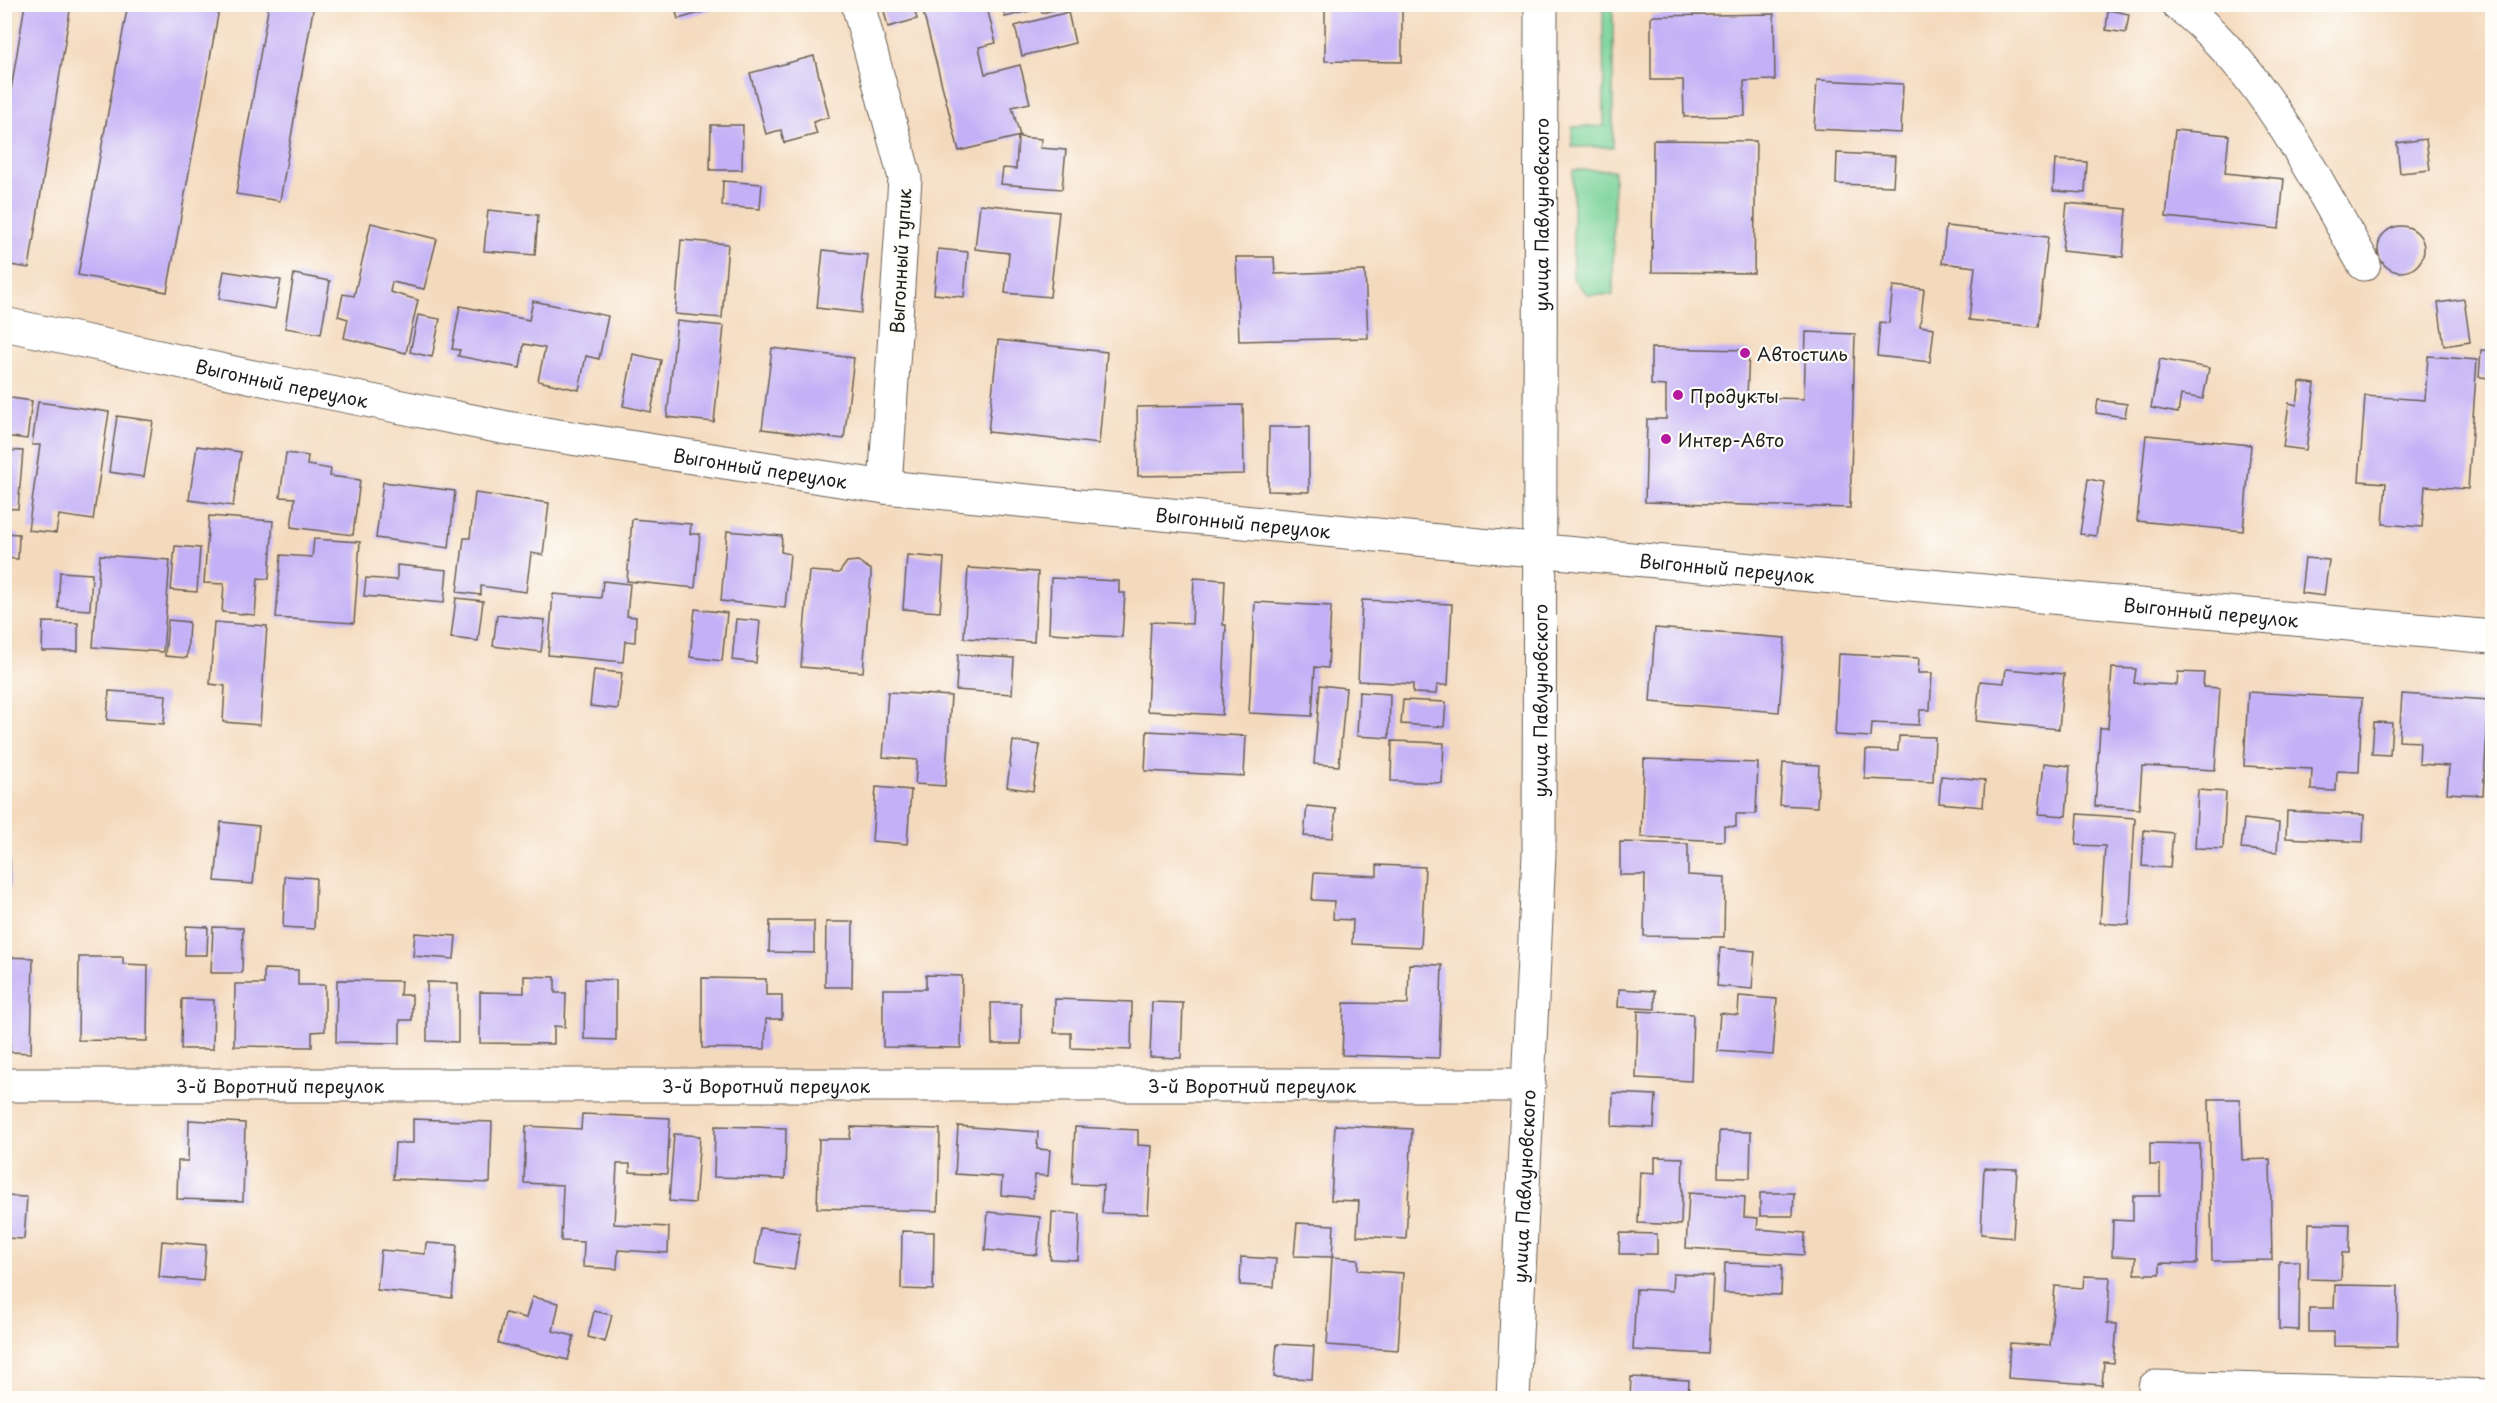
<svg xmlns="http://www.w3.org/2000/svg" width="2497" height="1403" font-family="'Playpen Sans',sans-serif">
<rect width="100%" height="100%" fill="#fdfcf7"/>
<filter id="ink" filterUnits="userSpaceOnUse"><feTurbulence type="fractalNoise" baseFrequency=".0167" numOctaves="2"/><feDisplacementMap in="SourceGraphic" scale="12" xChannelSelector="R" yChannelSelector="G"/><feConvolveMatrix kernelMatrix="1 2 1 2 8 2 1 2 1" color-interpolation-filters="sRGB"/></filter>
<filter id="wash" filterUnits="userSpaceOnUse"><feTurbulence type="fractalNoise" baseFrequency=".008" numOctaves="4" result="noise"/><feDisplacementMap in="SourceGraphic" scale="24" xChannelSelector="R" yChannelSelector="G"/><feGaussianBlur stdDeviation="1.35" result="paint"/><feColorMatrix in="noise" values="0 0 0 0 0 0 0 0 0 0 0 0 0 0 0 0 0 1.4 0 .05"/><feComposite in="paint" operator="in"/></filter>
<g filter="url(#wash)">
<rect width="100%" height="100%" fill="#f4dabd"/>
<!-- green -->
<path fill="#7ad399" stroke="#4b785a" stroke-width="1.5" d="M1603,5H1613V147H1572V127L1604,126Z
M1573,170H1614L1613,295H1588L1573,279Z"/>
<g id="blocks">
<!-- building -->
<path fill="#c3b0f6" d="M25,4H71L29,268L4,264V133Z
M128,4H220L167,292L78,275Z
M269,4H314L280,201L236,194Z
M674,4H728V5L678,19Z
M893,4H913L917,19L888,27L883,7Z
M921,4H986L996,43L979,47L985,74L1020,65L1030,103L1012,107L1020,136L959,151Z
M1002,4H1073V5L1042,13L1041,8L1005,17Z
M1325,4H1402V62L1325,61Z
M2108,10L2129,14L2126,33L2106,30Z
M1068,12L1075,43L1022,56L1015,26Z
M1774,14L1775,80L1744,81L1745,116L1684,117L1683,80H1651V16Z
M814,56L829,117L813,122L817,134L784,143L781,130L766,134L750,73Z
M1817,80L1903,84L1901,133L1814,129Z
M711,125H743L742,170H710Z
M2175,130L2229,135L2225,173L2284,179L2279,229L2166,217Z
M1018,137L1042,139L1040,148L1066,150L1062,189L1001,184L1003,168L1016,169Z
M2426,139L2430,170L2400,173L2397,143Z
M1653,140L1756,141L1754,273L1652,272Z
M1837,153L1895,156L1893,186L1836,184Z
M2055,160L2087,162L2085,193L2053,191Z
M723,181L762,184L760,209L722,206Z
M2067,203L2127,209L2123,257L2062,251Z
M980,204L1059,212L1050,297L1005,293L1009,253L975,249Z
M488,210L538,215L535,255L484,251Z
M371,223L437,239L424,289L392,282L390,292L418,300L406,353L344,338L348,319L338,316L343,294L354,296Z
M2378 249a23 23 0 1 1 46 0a23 23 0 1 1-46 0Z
M1946,226L2048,237L2038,327L1969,320L1975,267L1942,263Z
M681,240L728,244L722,318L675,314Z
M938,249L968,252L964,297L934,294Z
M823,250L868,255L861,313L817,308Z
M1236,257H1274L1275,274L1365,271L1368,338L1239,341Z
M224,271L281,280L275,309L219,299Z
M294,274L330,281L321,334L285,328Z
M1893,286L1924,289L1920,326L1934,328L1930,362L1877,356L1880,322L1889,323Z
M2464,299L2470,342L2444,346L2438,303Z
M533,301L608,316L599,359L586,356L579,390L538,381L545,348L524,344L520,368L458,356L460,350L452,349L460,306L529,320Z
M418,315L440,319L432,357L410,352Z
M677,321L724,326L714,422L667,417Z
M1806,332L1855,334L1850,508L1645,502L1647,419H1666V386L1651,385V348L1749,350L1747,397L1804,399Z
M998,340L1107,352L1099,444L988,432Z
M772,348L854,358L844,439L762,429Z
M2481,350L2492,351V378L2479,377Z
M633,354L661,360L651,412L623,406Z
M2428,356L2477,360L2468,489L2425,486L2422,527L2383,524L2386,483L2359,481L2365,396L2425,400Z
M2160,359L2209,368L2203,399L2181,395L2178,413L2151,408Z
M2300,382L2315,384L2306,450L2283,447L2289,403L2297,405Z
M4,397L32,401L27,439L4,436Z
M2098,400L2127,404L2125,417L2096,413Z
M38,402L109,412L93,520L59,515L56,533L28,530L40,445H32Z
M1243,405L1244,474L1138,476L1137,407Z
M117,416L153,421L144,477L109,472Z
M1269,427H1309V492L1268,491Z
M2146,435L2251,445L2243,531L2137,521Z
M197,446L241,452L233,506L189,500Z
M4,450L23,451L18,509L4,508Z
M286,453L308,456L307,465L331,469L330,476L360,480L353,535L291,527L295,498L280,497Z
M2088,479L2104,482L2096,536L2080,534Z
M383,482L455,491L449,548L376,538Z
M475,493L549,503L543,555L531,553L526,592L481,586V595L457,592L464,538H470Z
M209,516L273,521L269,579L258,578L255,615L222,612L224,584L204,583Z
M632,519L691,524L690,534H700L695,588L627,581Z
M727,531L782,536L781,552L790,554L785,608L721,601Z
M4,533L19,534L18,559L4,558Z
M314,539L360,542L354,623L276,618L281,555L312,557Z
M175,546L200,548L197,592L171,590Z
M100,555L170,560L163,652L93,647Z
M907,555L944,558L940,612L903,609Z
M2305,558L2329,560L2324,596L2301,593Z
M858,561L871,570V576L863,672L801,667L809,571L839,573L847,562Z
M397,565L447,570L444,603L364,596L366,578L397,580Z
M968,568L1038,572L1034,642L964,638Z
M60,572L92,574L90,610L58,608Z
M1051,578L1119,581V593H1125L1122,637L1049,633Z
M1194,578L1225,580L1223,625H1226L1222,715L1147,711L1151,622L1192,624Z
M603,581L630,584L627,616L636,617L635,642L625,641L623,662L548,655L553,594L601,598Z
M456,598L483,601L478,641L451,638Z
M1362,600L1452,604L1448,685H1437L1436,694L1413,693V684L1358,681Z
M1255,602L1331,606L1328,668L1315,667L1312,716L1249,713Z
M695,609L727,613L722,661L690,657Z
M497,615L545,620L541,652L493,646Z
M736,619L760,621L756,663L732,660Z
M168,620L189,622L187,658L165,656Z
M43,622L78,623V651H42Z
M214,622L267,626L260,725L223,722L225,686L210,684Z
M1655,628L1785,638L1779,712L1650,702Z
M958,654L1014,658L1012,694L956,690Z
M1839,654L1919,658L1918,673H1932L1930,710H1920L1919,725L1872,723L1871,737L1835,735Z
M2112,668L2136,669L2134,683L2177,685L2178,672L2204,673L2203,687L2220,688L2215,770L2142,766L2139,809L2095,806L2100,728H2108Z
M2006,669L2064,674L2059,729L1976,721L1980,681L2004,683Z
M594,670L622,673L618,709L590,706Z
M1320,685L1346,688L1339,766L1314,764Z
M109,691L166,695L164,724L107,720Z
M888,692L951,696L945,786L915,784L917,760L883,757Z
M1359,692L1390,694L1389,738L1357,736Z
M2248,692L2362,698L2359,772L2337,771L2336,791L2311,790L2312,769L2244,766Z
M2402,694L2489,700L2483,795L2447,793L2449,766L2419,764L2420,742L2399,741Z
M1403,700L1446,702L1444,727L1401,724Z
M2374,722L2392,723L2390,755L2372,754Z
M1147,731L1246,736L1244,776L1145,771Z
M1899,736L1935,737L1933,782L1865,779L1866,750L1898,751Z
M1013,741L1040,745L1033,791L1007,787Z
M1392,741L1444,743L1442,783L1391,781Z
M1644,759L1758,763L1756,814H1736V827L1724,826V841L1641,837Z
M1783,763L1819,765L1817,807L1780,805Z
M2044,763L2070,766L2066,816L2039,814Z
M1941,776L1985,780L1983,807L1939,803Z
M876,787L911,790L907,844L872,841Z
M2198,790L2226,792L2223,849L2195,848Z
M1307,806L1336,809L1333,838L1304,836Z
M2287,811L2364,815L2363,842L2286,838Z
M2078,814L2135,818L2129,925L2100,923L2105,846L2076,845Z
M2244,819L2279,823L2277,852L2241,849Z
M221,822L259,826L253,884L215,881Z
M2144,830L2173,833L2170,868L2142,866Z
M1620,842L1688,844V875L1725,877L1724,937L1644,936L1645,875H1620Z
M4,859H10V889H4Z
M1377,865L1425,867L1421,947L1352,944L1353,920L1333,919L1334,901L1312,900L1314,873L1377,876Z
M285,876L316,878L314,929L283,927Z
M770,921H814V953L769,952Z
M826,922H853L852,987H825Z
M186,926L208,927L207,955H185Z
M213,927L243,928L242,973H211Z
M415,933L456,936L454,959L413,956Z
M1720,948L1755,951L1752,989L1717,986Z
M5,957L33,958L31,1053L10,1052L11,1030H4Z
M79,957H123V964L148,965L147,1041L78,1040Z
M1409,964L1442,965L1439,1058L1342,1055L1344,1003L1408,1004Z
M264,969L298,970V985H325V1031L312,1032V1047L234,1046L235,984H264Z
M926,975L962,976L961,1048L883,1047V989H926Z
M524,976L555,977V993H566L565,1027L554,1026V1044L480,1043V992L524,993Z
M702,978L766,979V995H782V1019H766L765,1049L702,1048Z
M585,979L616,980V1040L584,1039Z
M337,980L401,981L400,995H412V1020H400V1043L336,1042Z
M427,982L458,983V1042L427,1041Z
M1619,989L1655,991V1009L1618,1007Z
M1739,996L1777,999L1773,1055L1717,1051L1720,1013L1738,1015Z
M182,999L214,1000L213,1049H181Z
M1055,999L1132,1002L1131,1050L1071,1048V1033H1054Z
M1152,1002L1183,1003L1181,1058L1150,1057Z
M991,1003H1021V1044H992Z
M1638,1011L1693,1014L1691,1081L1636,1078Z
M1613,1093L1656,1095L1654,1128L1612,1126Z
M2209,1099H2240L2242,1160L2270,1159L2272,1260L2212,1261Z
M582,1114L670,1118L667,1174L630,1172V1164H617L614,1224L669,1227L668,1253L618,1250L617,1269L583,1267L584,1242L561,1241L563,1185L524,1183L526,1126L581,1129Z
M413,1119L492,1122L490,1183L393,1179L395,1143H413Z
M189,1120L245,1123L243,1201L177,1199L178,1161H188Z
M1335,1125L1412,1129L1406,1239L1357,1236L1359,1201L1331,1200Z
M715,1126L786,1128L785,1179L714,1177Z
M958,1126L1038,1132L1037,1149L1050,1150L1048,1176L1035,1175L1033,1198L1001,1195L1002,1177L955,1174Z
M851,1127L940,1129L938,1211L817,1208L819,1139H850Z
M1075,1127L1138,1130V1145L1152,1146L1148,1214L1102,1213L1103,1185L1072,1184Z
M1719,1131L1751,1132L1750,1178L1718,1177Z
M674,1134L700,1136L695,1203L669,1201Z
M2150,1143L2200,1144L2197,1264L2160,1263V1274H2135L2136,1257L2112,1256L2113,1220L2133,1221V1196H2160V1165H2150Z
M1655,1157L1683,1158L1681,1225L1638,1223L1640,1172L1655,1173Z
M1984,1168L2017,1169L2013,1237L1981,1234Z
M1689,1193L1745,1197L1744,1217L1758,1218L1757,1229L1805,1233L1804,1255L1686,1248Z
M1760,1193H1794L1793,1216H1760Z
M4,1196L27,1197L24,1239L4,1238Z
M988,1212L1040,1217L1037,1255L985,1250Z
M1052,1212L1080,1214L1078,1260L1050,1259Z
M1297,1223L1334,1225L1332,1257L1294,1256Z
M2309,1223L2350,1224L2349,1253H2342L2341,1280L2308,1279Z
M760,1228L800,1233L794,1270L755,1264Z
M902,1231L934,1232L933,1290L901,1289Z
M1620,1233L1657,1234V1254H1619Z
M162,1241L206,1245L203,1281L159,1277Z
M426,1243L457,1245L452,1298L377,1290L381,1250L425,1254Z
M1241,1257L1276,1259L1274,1287L1240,1285Z
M1332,1257L1358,1259V1270L1403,1273L1398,1350L1327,1345Z
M2279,1261H2300L2299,1330L2279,1329Z
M1725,1263L1782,1265L1781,1295L1724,1293Z
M1673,1274L1713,1276L1709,1354L1633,1350L1636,1289L1672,1291Z
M2084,1276L2110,1277L2107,1323L2117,1324L2114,1363L2104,1362L2102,1385L2008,1378L2010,1343L2050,1346L2055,1286L2083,1288Z
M2335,1285L2398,1286L2397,1347L2334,1346V1332H2309V1308H2334Z
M532,1297L559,1303L553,1331L574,1336L568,1360L498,1343L505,1313L526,1318Z
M594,1311L612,1315L605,1342L588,1337Z
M1277,1344L1314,1346L1312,1379L1274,1377Z
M1631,1377L1689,1380L1688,1398H1630Z"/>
</g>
</g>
<g filter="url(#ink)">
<use href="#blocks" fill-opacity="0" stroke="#685e54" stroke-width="1.5"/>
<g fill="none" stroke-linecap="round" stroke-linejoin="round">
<defs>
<g id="minor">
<path d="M858,4L905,178L885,487"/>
<path d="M2178,4C2263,70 2311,172 2364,264"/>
<path id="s1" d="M4,324L291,385L507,428L885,487L1479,545L2492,637"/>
<path id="s2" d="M4,1085H1529"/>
<path d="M2155,1387L2492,1396"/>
<path id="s3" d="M1513,1398L1539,854L1541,4"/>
</g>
</defs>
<!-- minor casing -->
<use href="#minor" stroke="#685e54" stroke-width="35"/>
<!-- minor -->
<use href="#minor" stroke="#fff" stroke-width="33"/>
</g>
</g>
<!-- markers -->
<g fill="#b5179e" stroke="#fdfcf7" stroke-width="2">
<circle cx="1745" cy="353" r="6"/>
<circle cx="1678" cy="395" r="6"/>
<circle cx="1666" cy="439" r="6"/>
</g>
<g text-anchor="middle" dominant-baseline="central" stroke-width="4.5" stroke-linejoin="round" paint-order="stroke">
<!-- street labels -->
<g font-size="18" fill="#1c1c1c" stroke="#fdfcf7">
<text stroke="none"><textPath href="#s3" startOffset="1184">улица Павлуновского</textPath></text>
<text transform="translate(900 261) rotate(-87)">Выгонный тупик</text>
<text stroke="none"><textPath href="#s1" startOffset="284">Выгонный переулок</textPath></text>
<text stroke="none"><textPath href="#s1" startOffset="770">Выгонный переулок</textPath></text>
<text stroke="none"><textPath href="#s1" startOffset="1256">Выгонный переулок</textPath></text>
<text stroke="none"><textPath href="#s1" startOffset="1742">Выгонный переулок</textPath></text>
<text stroke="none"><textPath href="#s1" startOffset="2228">Выгонный переулок</textPath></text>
<text stroke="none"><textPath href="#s3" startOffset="698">улица Павлуновского</textPath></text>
<text stroke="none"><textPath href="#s2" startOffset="276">3-й Воротний переулок</textPath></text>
<text stroke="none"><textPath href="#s2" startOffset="762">3-й Воротний переулок</textPath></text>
<text stroke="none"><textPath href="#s2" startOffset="1248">3-й Воротний переулок</textPath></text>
<text stroke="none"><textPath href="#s3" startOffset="212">улица Павлуновского</textPath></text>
</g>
<!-- poi labels -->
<g font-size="18" fill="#1c1c1c" stroke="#fdfcf7" text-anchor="start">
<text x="1757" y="353">Автостиль</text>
<text x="1690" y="395">Продукты</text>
<text x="1678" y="439">Интер-Авто</text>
</g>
</g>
<!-- margin -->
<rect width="2497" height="1403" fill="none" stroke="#fdfcf7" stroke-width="24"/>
</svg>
